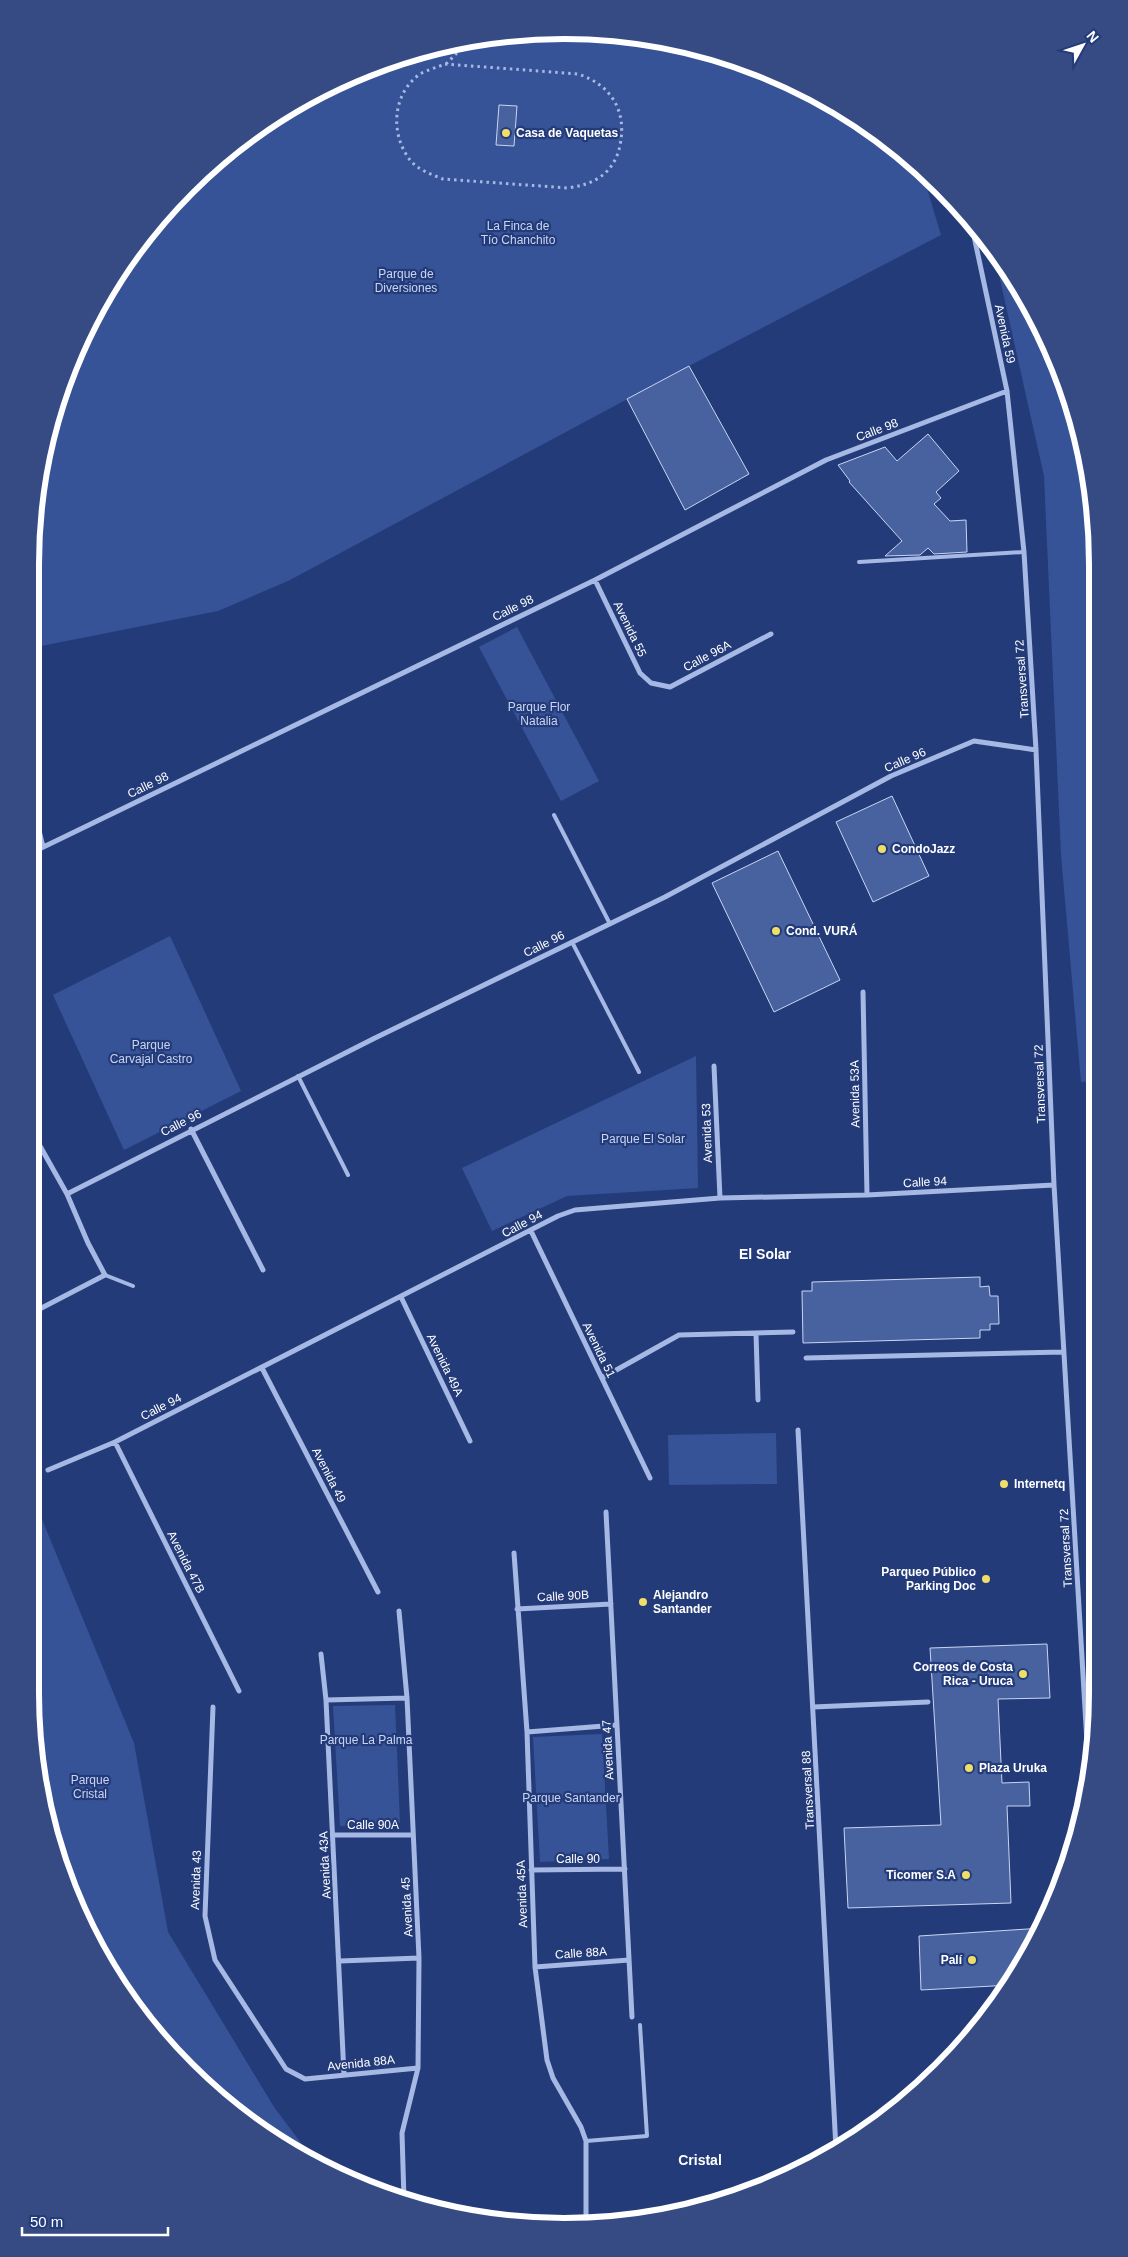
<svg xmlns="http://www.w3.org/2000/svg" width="1128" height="2257" font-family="Helvetica,sans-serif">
<rect width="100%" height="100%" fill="#243b79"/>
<!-- green -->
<path fill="#375397" d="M599,31L702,48L800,85L889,141L923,175L941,235L689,366L290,580L218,611L31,648V529L48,426L85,328L140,239L212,163L297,102L392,58L494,35Z
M993,248L1057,360L1093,494L1095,1081L1081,1082L1061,855L1044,476Z
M517,627L599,781L561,801L479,647Z
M170,936L241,1091L124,1150L53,995Z
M696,1056L698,1188L567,1196L492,1231L462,1168Z
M776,1433L777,1484L669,1485L668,1435Z
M41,1517L134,1743L168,1932L274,2107L319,2167L297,2155L212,2094L141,2018L101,1960L58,1865L40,1797L30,1693V1520Z
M395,1705L400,1823L340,1826L333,1706Z
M602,1734L609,1859L540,1862L533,1737Z"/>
<!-- building -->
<path fill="#4862a0" stroke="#c8d5f3" d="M499,105L517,106L514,146L496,145Z
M689,366L749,474L685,510L627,399Z
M928,434L959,471L936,492L941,498L934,504L950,521L966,520L967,552L934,554L928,548L920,555L885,556L902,541L849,482L850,481L838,465L885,447L897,461Z
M892,796L929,876L873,902L836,822Z
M778,851L840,980L774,1012L712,883Z
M980,1277V1287L989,1286L990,1296H998L999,1324H990V1330H980V1338L803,1343L802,1291H812V1282Z
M1047,1644L1050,1698L998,1699L1002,1783L1029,1782L1030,1806H1007L1011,1903L848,1908L844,1828L941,1825L930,1648Z
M1043,1928L1011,1985L921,1990L919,1936Z"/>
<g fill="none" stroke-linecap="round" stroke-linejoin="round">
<!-- path -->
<path stroke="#a6b8e4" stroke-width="3" stroke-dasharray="2.5 4" stroke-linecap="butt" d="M445,64L578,74C612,85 627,112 620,145C618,157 611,170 600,177C590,184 580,186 568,188L443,179C431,174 418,170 410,160C390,134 392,94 420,74C427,70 438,67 445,64Z
M446,64L470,40"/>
<!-- service -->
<path stroke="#a6b8e4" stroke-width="4" d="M859,562L1024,552
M554,815L610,924
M572,942L639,1072
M298,1076L348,1175
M105,1275L133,1286
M586,2141L647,2136L640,2025"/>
<!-- minor -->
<path stroke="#a6b8e4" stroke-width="5" d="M971,222L1007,391L1024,552L1036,750L1054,1185L1089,1776
M595,580L640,673L651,683L670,687L771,634
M31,705L38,682
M31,797L43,847
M31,853L595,580L826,460L1007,391
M863,992L867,1195
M714,1066L720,1198
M191,1129L263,1270
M67,1194L373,1039L665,897L891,776L974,741L1036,750
M531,1231L650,1478
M401,1297L470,1441
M30,1314L105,1275L88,1243L67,1194L31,1130
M756,1333L758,1400
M806,1358L1064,1352
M262,1368L378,1592
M602,1378L679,1335L793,1332
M798,1430L836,2149
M115,1442L239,1691
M48,1470L115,1442L558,1216L575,1210L720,1198L867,1195L1054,1185
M606,1512L632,2017
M514,1553L527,1732L535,1967L547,2060L553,2078L581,2127L586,2141V2226
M517,1609L611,1604
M399,1611L407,1698L419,1958L418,2068L402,2133L404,2200
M321,1654L326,1700L344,2075
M326,1700L407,1698
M213,1707L205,1916L215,1960L286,2069L305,2079L418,2068
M813,1707L928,1702
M527,1732L617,1725
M333,1835H413
M531,1870L625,1869
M340,1961L419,1958
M535,1967L629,1960"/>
</g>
<!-- markers -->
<g fill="#efde69" stroke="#243b79" stroke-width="2">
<circle cx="506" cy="133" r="5"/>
<circle cx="882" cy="849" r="5"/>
<circle cx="776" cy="931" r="5"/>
<circle cx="1004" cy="1484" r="5"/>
<circle cx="986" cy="1579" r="5"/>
<circle cx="643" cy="1602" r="5"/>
<circle cx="1023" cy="1674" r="5"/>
<circle cx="969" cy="1768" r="5"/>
<circle cx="966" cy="1875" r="5"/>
<circle cx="972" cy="1960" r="5"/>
</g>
<g text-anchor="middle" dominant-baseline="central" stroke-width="4.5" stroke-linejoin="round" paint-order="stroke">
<!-- poi labels -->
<g font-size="12" font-weight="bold" fill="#fff" stroke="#243b79" text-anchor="start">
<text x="516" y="133">Casa de Vaquetas</text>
<text x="892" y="849">CondoJazz</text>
<text x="786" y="931">Cond. VURÁ</text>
<text x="1014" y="1484">Internetq</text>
<text x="976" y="1572" text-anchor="end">Parqueo Público<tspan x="976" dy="14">Parking Doc</tspan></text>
<text x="653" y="1595">Alejandro<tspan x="653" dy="14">Santander</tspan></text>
<text x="1013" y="1667" text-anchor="end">Correos de Costa<tspan x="1013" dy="14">Rica - Uruca</tspan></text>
<text x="979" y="1768">Plaza Uruka</text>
<text x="956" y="1875" text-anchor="end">Ticomer S.A</text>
<text x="962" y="1960" text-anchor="end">Palí</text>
</g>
<!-- park labels -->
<g font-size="12" fill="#c8d5f3" stroke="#243b79">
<text x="518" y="226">La Finca de<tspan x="518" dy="14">Tío Chanchito</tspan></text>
<text x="406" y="274">Parque de<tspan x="406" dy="14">Diversiones</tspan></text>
<text x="539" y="707">Parque Flor<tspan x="539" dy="14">Natalia</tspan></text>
<text x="151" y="1045">Parque<tspan x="151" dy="14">Carvajal Castro</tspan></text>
<text x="643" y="1139">Parque El Solar</text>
<text x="366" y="1740">Parque La Palma</text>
<text x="90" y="1780">Parque<tspan x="90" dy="14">Cristal</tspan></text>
<text x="571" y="1798">Parque Santander</text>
</g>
<!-- street labels -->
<g font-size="12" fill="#fff" stroke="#243b79">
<text transform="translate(1005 334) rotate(78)">Avenida 59</text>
<text transform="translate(877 430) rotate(-21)">Calle 98</text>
<text transform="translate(513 608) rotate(-26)">Calle 98</text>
<text transform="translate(630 629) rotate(64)">Avenida 55</text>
<text transform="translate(707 656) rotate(-28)">Calle 96A</text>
<text transform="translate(1022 679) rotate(-94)">Transversal 72</text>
<text transform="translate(905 760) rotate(-24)">Calle 96</text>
<text transform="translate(148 785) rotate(-26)">Calle 98</text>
<text transform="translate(544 944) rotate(-26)">Calle 96</text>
<text transform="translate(1040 1084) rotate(-92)">Transversal 72</text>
<text transform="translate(855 1094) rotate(-91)">Avenida 53A</text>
<text transform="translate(181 1123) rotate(-27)">Calle 96</text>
<text transform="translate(707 1133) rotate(-92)">Avenida 53</text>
<text transform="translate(925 1182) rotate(-3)">Calle 94</text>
<text transform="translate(522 1224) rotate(-28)">Calle 94</text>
<text transform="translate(599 1350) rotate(64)">Avenida 51</text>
<text transform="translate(445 1365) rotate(64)">Avenida 49A</text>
<text transform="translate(161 1407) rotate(-27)">Calle 94</text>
<text transform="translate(329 1475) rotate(63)">Avenida 49</text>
<text transform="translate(1066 1548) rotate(-93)">Transversal 72</text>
<text transform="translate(186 1562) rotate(63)">Avenida 47B</text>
<text transform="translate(563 1596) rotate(-3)">Calle 90B</text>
<text transform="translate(608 1750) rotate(-93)">Avenida 47</text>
<text transform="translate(808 1790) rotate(-93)">Transversal 88</text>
<text x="373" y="1825">Calle 90A</text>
<text x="578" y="1859">Calle 90</text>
<text transform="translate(325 1865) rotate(-93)">Avenida 43A</text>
<text transform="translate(196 1880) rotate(-88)">Avenida 43</text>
<text transform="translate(522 1894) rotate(-92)">Avenida 45A</text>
<text transform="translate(407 1907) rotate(-93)">Avenida 45</text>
<text transform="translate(581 1953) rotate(-4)">Calle 88A</text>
<text transform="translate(361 2063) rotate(-6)">Avenida 88A</text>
</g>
<!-- neighbourhood labels -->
<g font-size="14" font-weight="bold" fill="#fff" stroke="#243b79">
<text x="765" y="1254">El Solar</text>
<text x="700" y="2160">Cristal</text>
</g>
</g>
<!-- crop -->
<path d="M0 0H1128V2257H0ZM564 39H564A525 525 0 0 1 1089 564V1693A525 525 0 0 1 564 2218H564A525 525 0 0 1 39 1693V564A525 525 0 0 1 564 39Z" fill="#364b84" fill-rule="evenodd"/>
<path fill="none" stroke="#fff" stroke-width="6" d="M564 39H564A525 525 0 0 1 1089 564V1693A525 525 0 0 1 564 2218H564A525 525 0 0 1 39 1693V564A525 525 0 0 1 564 39Z"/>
<!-- north arrow -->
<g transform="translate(1083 45) rotate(50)" stroke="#243b79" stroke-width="4" paint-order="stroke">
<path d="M0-4L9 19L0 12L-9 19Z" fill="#ffffff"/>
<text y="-8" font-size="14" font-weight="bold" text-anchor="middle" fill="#ffffff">N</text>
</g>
<!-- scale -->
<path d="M22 2227v8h146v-8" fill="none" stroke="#ffffff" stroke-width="2.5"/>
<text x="30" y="2227" font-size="15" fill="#ffffff" stroke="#243b79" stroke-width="4" paint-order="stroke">50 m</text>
</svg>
